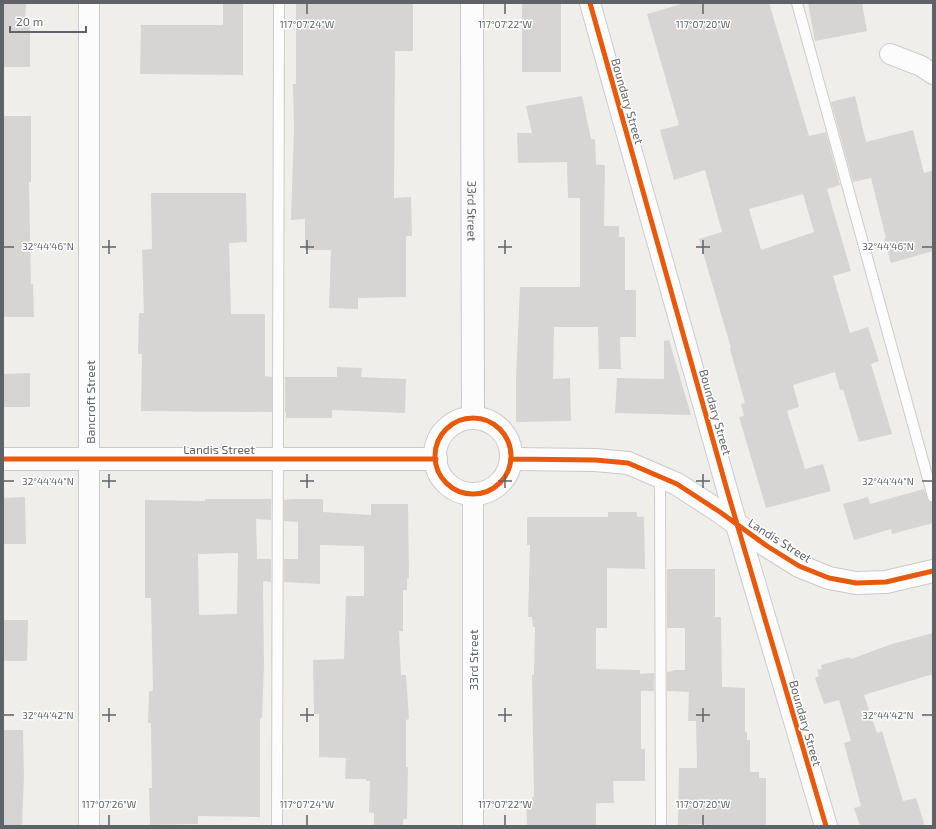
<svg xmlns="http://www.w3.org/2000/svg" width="936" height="829" font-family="'Exo 2',sans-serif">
<rect width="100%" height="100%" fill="#efeeea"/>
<!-- building -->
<path fill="#d6d5d3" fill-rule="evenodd" d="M3,3H26L25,23H30V67H3Z
M223,3H243V75L140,74L141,25H223Z
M296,3H413V51H395L394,198L411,197L412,236H406V297L358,298V309L329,308L331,250H305V219L291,220L294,129L293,84H296Z
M522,3H561V72H522Z
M685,3H769L809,136L826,132L840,185L827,189L851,271L833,276L850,333L868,327L879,361L871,364L892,434L859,442L843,389L840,390L835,372L793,385L799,407L787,411L805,469L823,464L831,491L766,508L739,417L744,416L741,404L745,403L730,349L731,348L699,239L722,232L705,170L674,180L660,130L679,125L647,14ZM803,194L814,232L761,250L749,209Z
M808,3H862L867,31L815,41Z
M582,96L591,139H595L596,165H605L604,226H619V237H625V290H636V337H620L621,369H599L598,327H554L553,379L570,378L571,421L516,422V379L520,287H580V198H568L567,162L518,163L517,133H532L526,106Z
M855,96L866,142L913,130L924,173L933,170V251L891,263L884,239L886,238L871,178L853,182L831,102Z
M3,116H31V182H29L31,284H33L34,317H3Z
M151,193H246L247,242L229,243L231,314H265V376L272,377V412L141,411L142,354H138L139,313H144L142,250L152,249Z
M669,340L691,415L615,413L617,378L664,379V341Z
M337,367L362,368L361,377L406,379L405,413L332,410V418H286V412H285V377H337Z
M30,373V407H3V374Z
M924,489L928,501L933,503V523L892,534L891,529L854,540L843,504L868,497L870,504Z
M25,497L26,544H3V498Z
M205,499H271V520L256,519L257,559H271V582L263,581L264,665L262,718H260V817L198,816V824L150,825L149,788H152L151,723H148L149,691H153L151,598H145V500L205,501ZM238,553L237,614L199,615L198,554Z
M292,499H323V512L371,515V504H408L409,579H407V590H403V631H399L401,675H406L409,719L406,720V767H408L407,819H403V826L374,825V813L369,812L370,781H366V779H345L346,758L319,757V714H314L313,660L344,659L346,596H364V546L320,545V584L284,582V559H298V522L284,521V500Z
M608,512H637V517H644L645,569L607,568V628H596V669L640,670V674L654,673V691H641V749H645V781H613L614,803H596V826H527L526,803H532V797H534L532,675H534L535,627H533L532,617H528L530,545H527V517H608Z
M667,569H715V617H721L722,687L745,688V732H747V740H750V772H759V778H766V826H705V824L678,825L679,768H697L696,721H688L689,692L667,691V672L673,671L674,670H685V628H667Z
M3,620H28L27,661H3Z
M933,633V674L864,695L877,733L882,731L903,801L916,798L925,826H860L854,808L861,806L844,743L851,741L839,700L824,704L815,678L819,676L817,670L822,669L821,665L850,657L851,659L892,644Z
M3,730H23L24,776L22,826H3Z"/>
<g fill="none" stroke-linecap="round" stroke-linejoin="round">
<defs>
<path id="service" d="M797,3L933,497
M660,477L661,826
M277,826L279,3"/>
<path id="minor" d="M89,3V826
M590,3L737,525
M890,54L921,66L933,74
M473,826V494"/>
<path id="tertiary" d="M737,525L826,826"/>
<g id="secondary">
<path id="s1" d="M472,3L473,418"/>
<circle cx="473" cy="456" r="38"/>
<path d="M3,459H436"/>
<path d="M512,459L595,460L628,463L677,484L720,512L767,546L799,566L829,578L856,583L886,582L933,571"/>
</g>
</defs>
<!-- service casing -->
<use href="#service" stroke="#cbcccc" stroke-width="12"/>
<!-- minor casing -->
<use href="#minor" stroke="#cbcccc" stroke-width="22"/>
<!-- tertiary casing -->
<use href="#tertiary" stroke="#cbcccc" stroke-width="24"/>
<!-- secondary casing -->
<use href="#secondary" stroke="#cacacb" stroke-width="24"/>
<!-- service -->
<use href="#service" stroke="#fdfcfc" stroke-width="10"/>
<!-- minor -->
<use href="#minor" stroke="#fdfcfc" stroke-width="20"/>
<!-- tertiary -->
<use href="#tertiary" stroke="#fdfcfc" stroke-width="22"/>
<!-- secondary -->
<use href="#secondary" stroke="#fdfcfc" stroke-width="22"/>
<defs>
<path id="cycleway" d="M590,3L727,490L826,826
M435 456a38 38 0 1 1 76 0a38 38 0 1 1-76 0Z
M3,459H436
M512,459L595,460L628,463L677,484L720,512L767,546L799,566L829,578L856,583L886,582L933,571"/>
</defs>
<!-- cycleway casing -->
<use href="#cycleway" stroke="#fff" stroke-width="8"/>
<!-- cycleway -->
<use href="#cycleway" stroke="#e8590c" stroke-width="5"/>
</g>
<!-- ticks -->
<path fill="none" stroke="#5f6368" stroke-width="1.5" d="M307,4V14M505,4V14M703,4V14M109,240V254M307,240V254M505,240V254M703,240V254M4,247H14M102,247H116M300,247H314M498,247H512M696,247H710M922,247H932M109,474V488M307,474V488M505,474V488M703,474V488M4,481H14M102,481H116M300,481H314M498,481H512M696,481H710M922,481H932M109,708V722M307,708V722M505,708V722M703,708V722M4,715H14M102,715H116M300,715H314M498,715H512M696,715H710M922,715H932M109,815V825M307,815V825M505,815V825M703,815V825"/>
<g text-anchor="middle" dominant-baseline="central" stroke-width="3" stroke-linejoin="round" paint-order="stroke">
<!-- street labels -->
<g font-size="12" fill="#5f6368" stroke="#fff">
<text transform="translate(628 101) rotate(74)">Boundary Street</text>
<text stroke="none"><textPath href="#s1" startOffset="208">33rd Street</textPath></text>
<text transform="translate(90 402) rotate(-90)">Bancroft Street</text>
<text transform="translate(716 412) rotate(74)">Boundary Street</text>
<text x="219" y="449">Landis Street</text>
<text transform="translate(780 540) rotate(32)">Landis Street</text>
<text transform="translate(473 660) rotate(-90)">33rd Street</text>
<text transform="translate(806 723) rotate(74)">Boundary Street</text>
</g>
</g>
<g font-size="10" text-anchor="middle" fill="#5f6368" stroke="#fff" stroke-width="3" stroke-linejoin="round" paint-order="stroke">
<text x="307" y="28">117°07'24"W</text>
<text x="505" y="28">117°07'22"W</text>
<text x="703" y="28">117°07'20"W</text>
<text x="48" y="250">32°44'46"N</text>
<text x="888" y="250">32°44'46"N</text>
<text x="48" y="485">32°44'44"N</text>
<text x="888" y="485">32°44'44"N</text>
<text x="48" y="719">32°44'42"N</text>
<text x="888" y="719">32°44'42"N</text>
<text x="109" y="808">117°07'26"W</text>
<text x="307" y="808">117°07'24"W</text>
<text x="505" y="808">117°07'22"W</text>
<text x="703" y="808">117°07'20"W</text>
</g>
<!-- border -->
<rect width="936" height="829" fill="none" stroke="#5f6368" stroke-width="8"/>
<!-- scale -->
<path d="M10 26v6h76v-6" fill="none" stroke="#5f6368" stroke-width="2"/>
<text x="16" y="26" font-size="12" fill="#5f6368" stroke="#ffffff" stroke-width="3" paint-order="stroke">20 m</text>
</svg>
